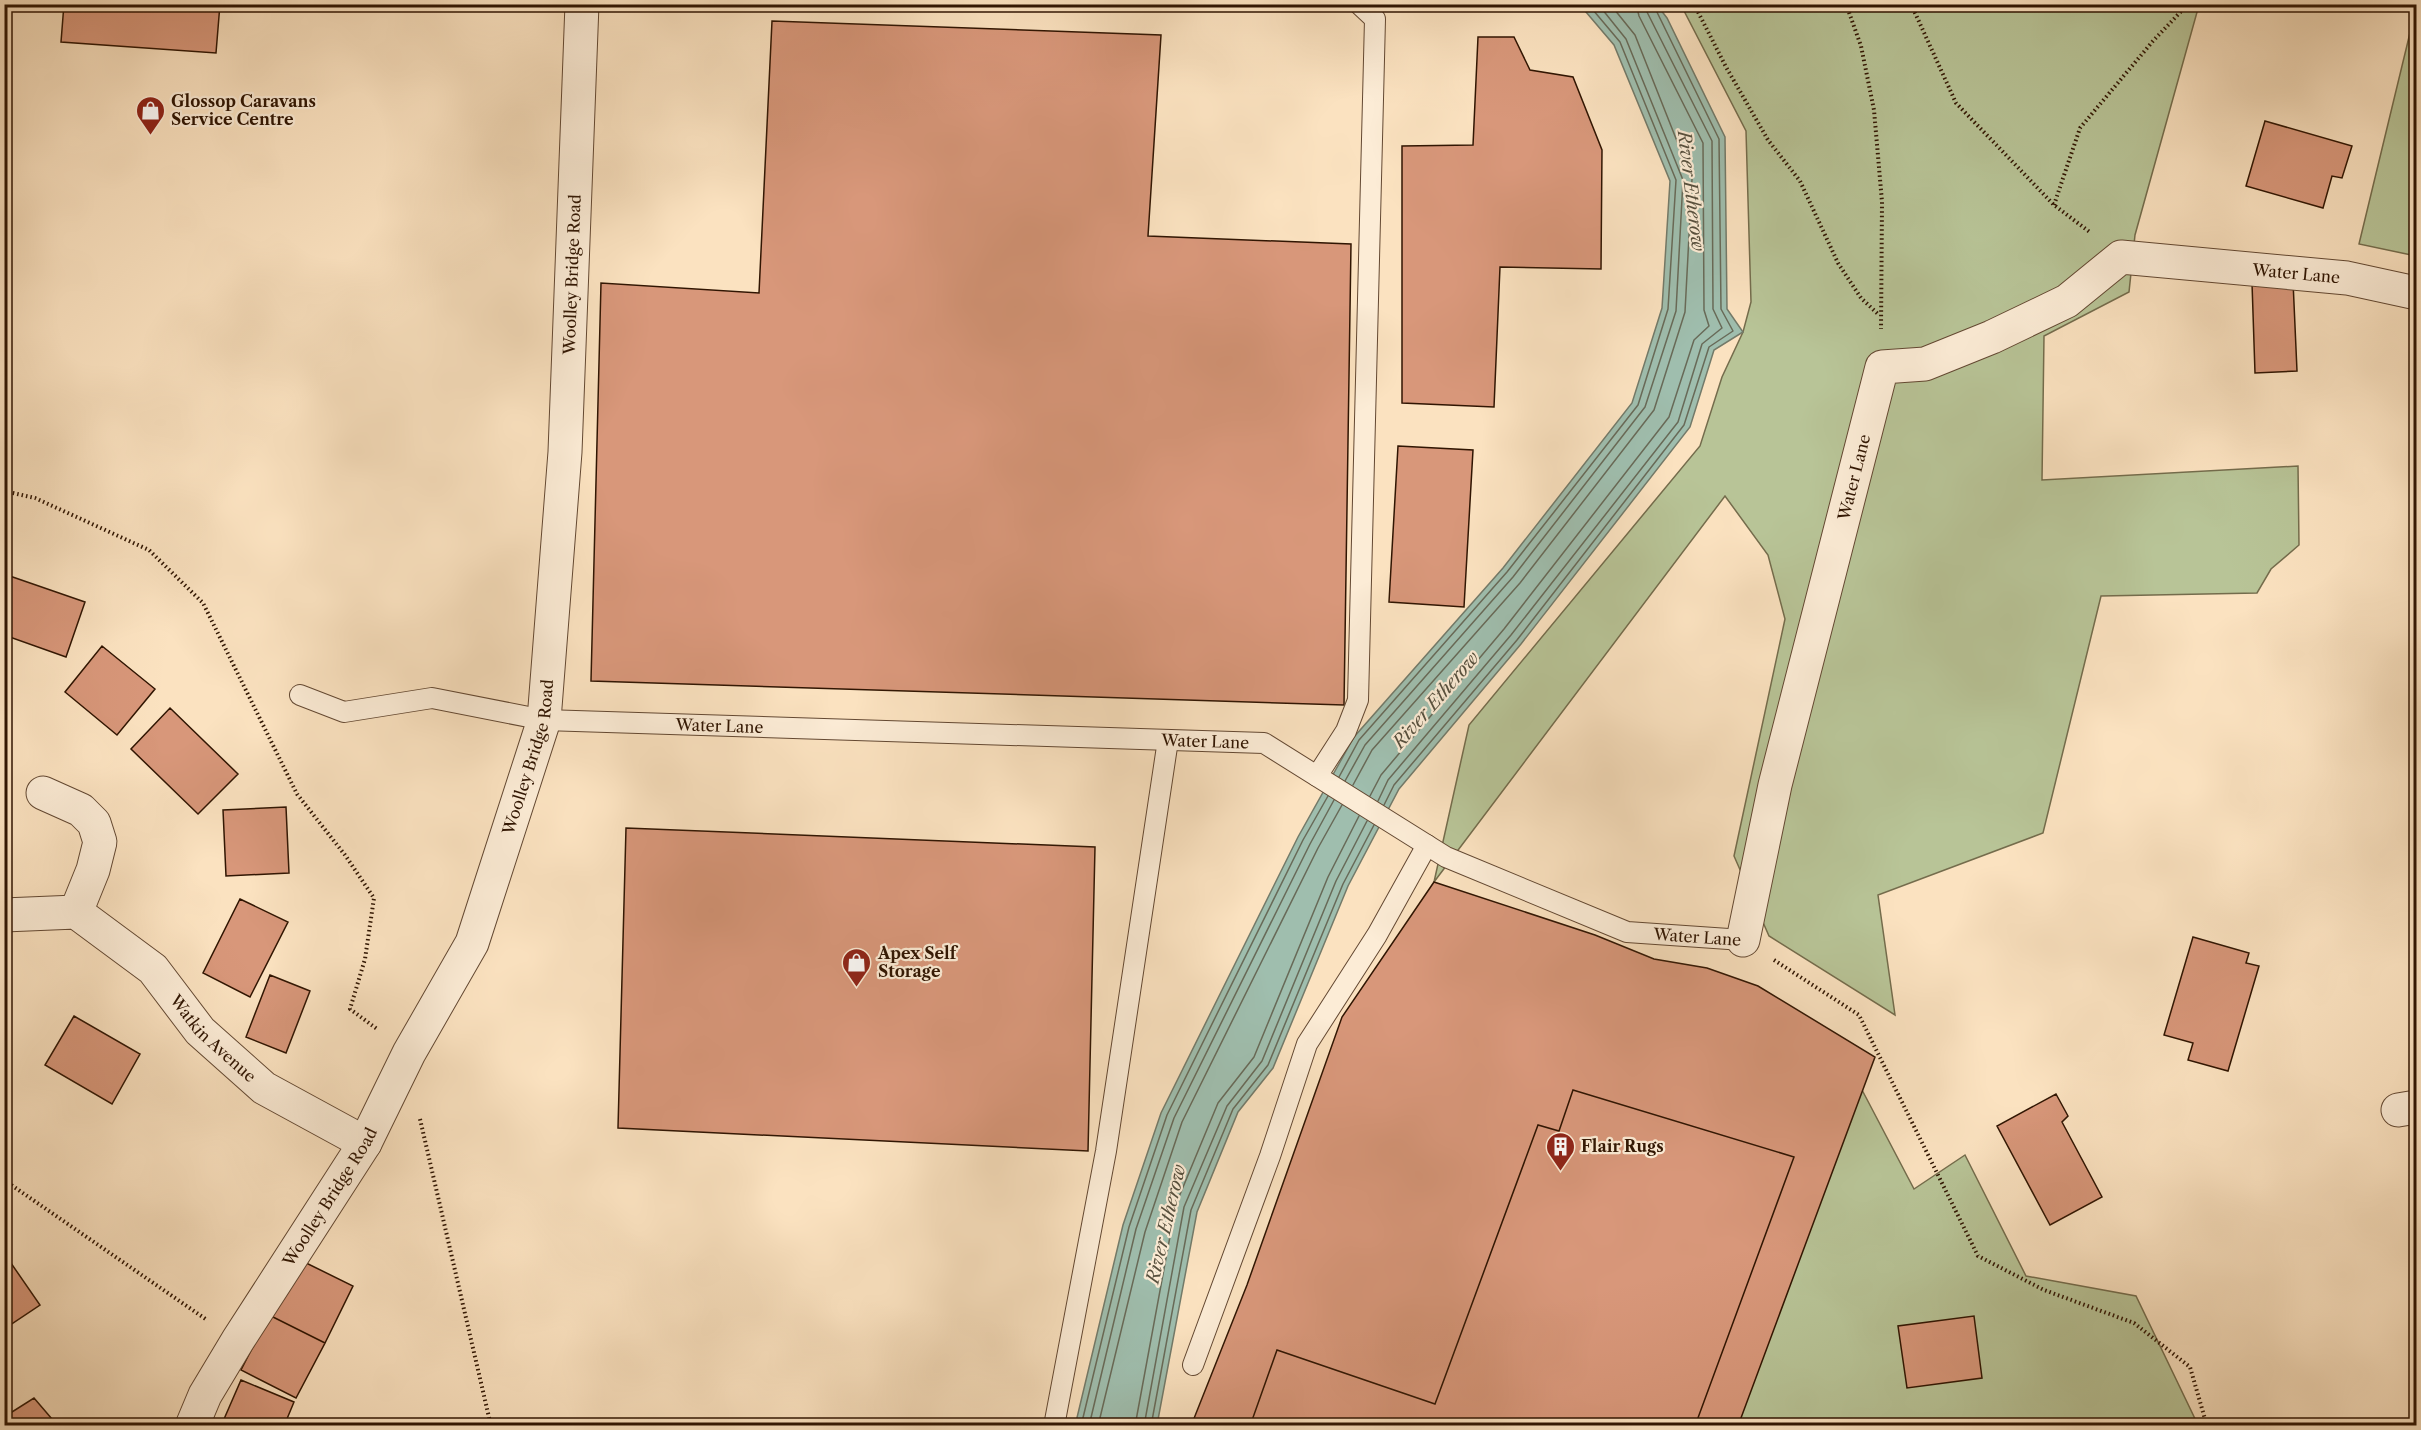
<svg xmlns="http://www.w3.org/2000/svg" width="2421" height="1430" font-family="'Libre Caslon Text',serif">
<rect width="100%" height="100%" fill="#fbe2c0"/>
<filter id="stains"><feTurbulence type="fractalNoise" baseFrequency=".00333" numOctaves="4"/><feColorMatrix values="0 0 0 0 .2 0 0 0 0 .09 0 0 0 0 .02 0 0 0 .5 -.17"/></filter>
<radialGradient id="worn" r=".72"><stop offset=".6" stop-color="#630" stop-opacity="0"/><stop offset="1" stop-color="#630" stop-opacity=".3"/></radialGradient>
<!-- green -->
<path fill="#b8c497" stroke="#746c4c" stroke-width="1.5" d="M1681,5H2199L2135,235L2129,292L2044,336L2042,480L2298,466L2299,545L2271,569L2257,593L2101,596L2043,833L1878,895L1895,1015L1769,936L1734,856L1785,619L1768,555L1725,496L1434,882L1469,725L1700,446L1722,377L1743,332L1751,302L1746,131Z
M2416,8V256L2359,244Z
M1861,1088L1914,1189L1965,1155L2026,1276L2136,1296L2198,1425L1737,1426Z"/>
<!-- water -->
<path fill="#9fbeae" stroke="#737a69" stroke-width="1.5" d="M1580,5H1657L1667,18L1725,137L1727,309L1743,332L1714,350L1690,427L1521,644L1399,789L1348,886L1273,1068L1238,1112L1197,1212L1157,1425L1075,1426L1123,1225L1161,1113L1298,837L1354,737L1503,568L1632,403L1662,308L1670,181L1614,45Z"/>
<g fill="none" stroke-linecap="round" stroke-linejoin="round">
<!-- shore -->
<path stroke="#686a58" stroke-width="1.5" d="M1339,777L1359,740L1507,572L1638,405L1668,309L1676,180L1620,42L1588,4
M1345,781L1365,745L1513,577L1645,407L1676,311L1683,180L1626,39L1598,4
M1353,785L1372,750L1520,583L1654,410L1685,312L1692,179L1635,35L1610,4
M1370,796L1381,775L1504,629L1669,417L1694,340L1709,326L1704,310L1703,143L1639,16L1636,4
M1378,801L1388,780L1511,635L1678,422L1702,344L1722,328L1713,309L1712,141L1647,12L1645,4
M1384,805L1394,785L1517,640L1684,425L1709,347L1733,331L1721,309L1719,139L1653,4
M1081,1426L1129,1227L1167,1115L1303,840L1328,796
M1089,1426L1136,1229L1174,1118L1310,844L1334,800
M1098,1426L1145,1232L1182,1122L1318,848L1342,805
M1135,1426L1176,1204L1218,1103L1254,1057L1328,877L1359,816
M1144,1426L1184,1207L1227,1106L1262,1061L1336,881L1367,821
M1151,1426L1191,1210L1233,1109L1268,1065L1343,884L1374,825"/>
</g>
<!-- building -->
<path fill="#d8977a" stroke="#301502" stroke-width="1.5" d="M64,4H220L216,53L61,42Z
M772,21L1161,35L1148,236L1351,244L1344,705L591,681L601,283L759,293Z
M1478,37H1514L1530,70L1573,77L1602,150L1601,269L1500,267L1494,407L1402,403V146L1473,145Z
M2265,121L2352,146L2342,178L2332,176L2323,208L2246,186Z
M2293,281L2297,371L2255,373L2252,283Z
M1398,446L1473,450L1464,607L1389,602Z
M4,574L85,602L66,657L4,635Z
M102,646L155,689L117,735L65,692Z
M170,708L238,774L198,814L131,749Z
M286,807L289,873L226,876L223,810Z
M626,828L1095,847L1088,1151L618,1128Z
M1434,882L1595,935L1654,959L1707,968L1758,986L1875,1057L1738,1426H1191L1247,1285L1342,1017Z
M240,899L288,922L250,997L203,973Z
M2193,937L2249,953L2246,963L2259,966L2228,1071L2188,1060L2193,1043L2164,1035Z
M270,975L310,991L286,1053L246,1037Z
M74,1016L140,1054L112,1104L45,1065Z
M1573,1090L1794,1157L1695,1426H1250L1277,1350L1435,1404L1538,1125L1559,1131Z
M2056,1094L2068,1116L2062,1122L2102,1197L2050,1225L1997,1126Z
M4,1253L40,1305L4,1329Z
M298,1259L353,1286L325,1343L269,1315Z
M269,1315L325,1343L296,1398L241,1370Z
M1974,1316L1982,1378L1907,1388L1898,1326Z
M241,1380L294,1402L284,1426H221Z
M34,1398L58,1426H4V1417Z"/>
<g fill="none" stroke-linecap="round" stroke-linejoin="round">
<defs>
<g id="service">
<path id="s1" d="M300,695L344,712L432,698L544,720L1264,743L1446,857L1627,932L1743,940"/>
<path d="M1317,776L1346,731L1358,700L1375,19L1359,4"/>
<path d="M1193,1365L1270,1156L1307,1044L1377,935L1427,845"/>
<path d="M1054,1426L1106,1151L1168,740"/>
</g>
<g id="minor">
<path d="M43,793L81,810L94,823L100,842L93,870L76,912"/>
<path id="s2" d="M4,915L76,912L153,969L200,1031L264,1088L365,1143"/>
<path id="s3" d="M1743,940L1775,785L1882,367L1925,364L1992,337L2067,301L2121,257L2347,278L2416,293"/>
<path d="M2398,1110L2416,1107"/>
</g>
<g id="tertiary">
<path id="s4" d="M192,1426L205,1395L238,1340L365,1143L409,1053L472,943L544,720L565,452L582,4"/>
</g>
</defs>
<!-- service casing -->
<use href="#service" stroke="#634832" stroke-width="22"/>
<!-- minor casing -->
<use href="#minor" stroke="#634832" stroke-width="35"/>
<!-- tertiary casing -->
<use href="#tertiary" stroke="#634832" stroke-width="35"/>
<!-- path -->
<path stroke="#301502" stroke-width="4" stroke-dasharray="1.5 3" stroke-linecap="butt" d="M1694,4L1726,67L1768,140L1800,181L1838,263L1861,298L1879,315
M1846,4L1861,46L1874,110L1882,202L1881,329
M1911,4L1956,103L2054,205L2091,233
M2054,205L2080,128L2153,41L2188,4
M4,491L35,498L149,550L203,603L297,794L345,855L374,898L365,959L350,1009L377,1029
M1774,960L1859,1015L1978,1256L2044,1290L2134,1323L2190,1367L2207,1426
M420,1119L491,1426
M4,1180L207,1320"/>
<!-- service -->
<use href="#service" stroke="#fcecd6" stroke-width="20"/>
<!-- minor -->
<use href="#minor" stroke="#fcecd6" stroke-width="33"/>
<!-- tertiary -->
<use href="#tertiary" stroke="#fcecd6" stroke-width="33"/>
</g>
<!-- icons -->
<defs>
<symbol id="shop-pin" viewBox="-11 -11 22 30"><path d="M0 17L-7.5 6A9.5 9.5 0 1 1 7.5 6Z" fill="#8f2418" stroke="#fcecd6"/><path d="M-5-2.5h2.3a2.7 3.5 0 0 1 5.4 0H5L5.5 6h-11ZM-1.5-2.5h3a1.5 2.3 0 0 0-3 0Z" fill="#fff"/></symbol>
<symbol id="building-pin" viewBox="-11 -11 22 30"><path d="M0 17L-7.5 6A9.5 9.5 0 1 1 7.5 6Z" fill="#8f2418" stroke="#fcecd6"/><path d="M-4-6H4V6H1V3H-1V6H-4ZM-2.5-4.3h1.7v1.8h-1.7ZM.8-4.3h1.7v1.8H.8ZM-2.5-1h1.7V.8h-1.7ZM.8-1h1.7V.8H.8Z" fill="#fff"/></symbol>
</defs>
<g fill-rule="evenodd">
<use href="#shop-pin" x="134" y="94" width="33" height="45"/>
<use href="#shop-pin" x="840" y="946" width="33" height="45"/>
<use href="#building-pin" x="1544" y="1130" width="33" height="45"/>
</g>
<g text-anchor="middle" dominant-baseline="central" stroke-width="4.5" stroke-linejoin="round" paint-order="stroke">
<!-- poi labels -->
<g font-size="16" font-weight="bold" fill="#301502" stroke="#fcecd6" text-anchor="start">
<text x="171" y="101">Glossop Caravans<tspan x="171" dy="18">Service Centre</tspan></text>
<text x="878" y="953">Apex Self<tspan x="878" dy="18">Storage</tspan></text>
<text x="1581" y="1146">Flair Rugs</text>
</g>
<!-- street labels -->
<g font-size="16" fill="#301502" stroke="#fcecd6">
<text stroke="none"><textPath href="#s4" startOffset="1240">Woolley Bridge Road</textPath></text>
<text stroke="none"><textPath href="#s3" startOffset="1034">Water Lane</textPath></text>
<text stroke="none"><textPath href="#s3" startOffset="476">Water Lane</textPath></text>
<text stroke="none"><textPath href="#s1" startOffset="426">Water Lane</textPath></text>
<text stroke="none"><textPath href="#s1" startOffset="912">Water Lane</textPath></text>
<text stroke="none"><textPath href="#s4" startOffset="754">Woolley Bridge Road</textPath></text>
<text stroke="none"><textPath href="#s1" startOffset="1452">Water Lane</textPath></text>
<text stroke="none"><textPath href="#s2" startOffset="260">Watkin Avenue</textPath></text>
<text stroke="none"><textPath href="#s4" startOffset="268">Woolley Bridge Road</textPath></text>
</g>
<!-- water labels -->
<g font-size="18" font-style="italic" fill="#57503e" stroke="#fcecd6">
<text transform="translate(1691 191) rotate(83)">River Etherow</text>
<text transform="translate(1436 700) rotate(-49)">River Etherow</text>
<text transform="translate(1166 1224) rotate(-77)">River Etherow</text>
</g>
</g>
<!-- margin -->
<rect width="2421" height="1430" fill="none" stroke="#fbe2c0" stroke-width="24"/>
<rect x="6" y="6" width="2409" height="1418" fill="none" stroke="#301502" stroke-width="3"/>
<rect x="12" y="12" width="2397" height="1406" fill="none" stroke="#301502" stroke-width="1.5"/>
<rect width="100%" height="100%" filter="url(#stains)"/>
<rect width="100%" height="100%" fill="url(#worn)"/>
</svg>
